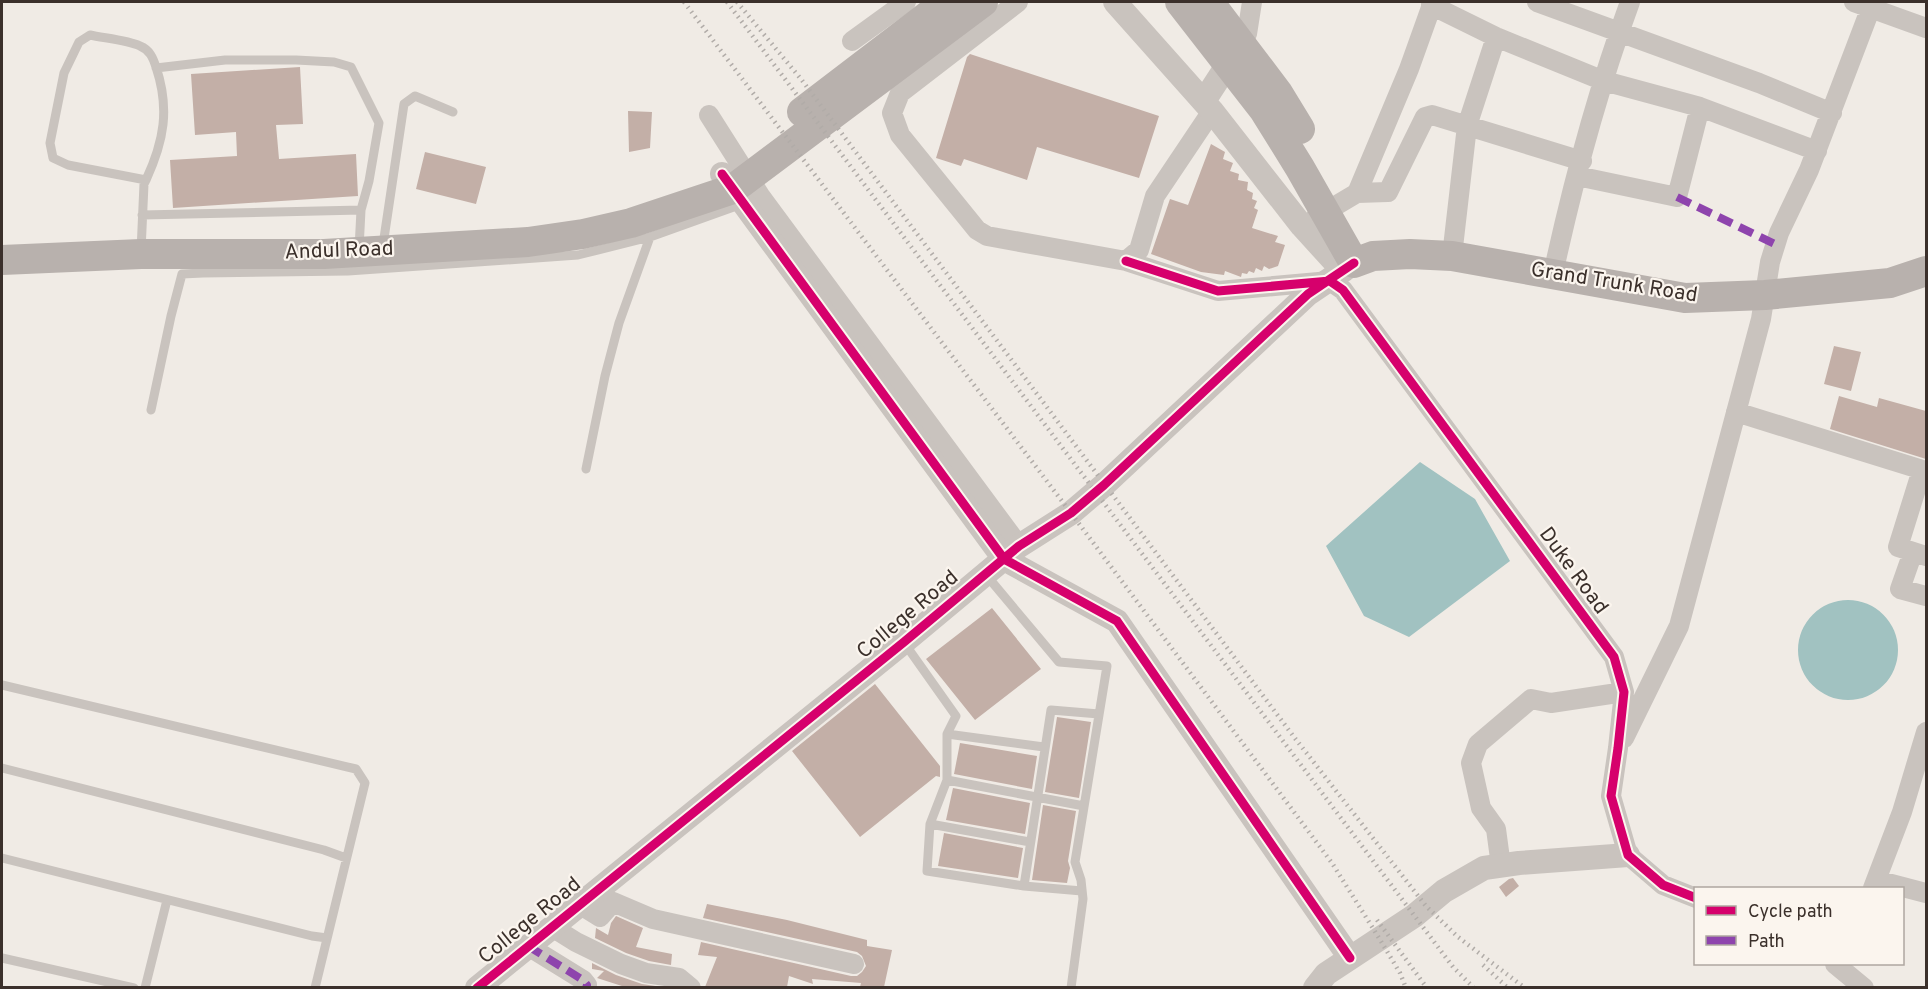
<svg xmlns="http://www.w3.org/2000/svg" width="1928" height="989" font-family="Overpass,sans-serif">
<rect width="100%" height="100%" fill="#f0ebe5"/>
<!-- water -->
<path fill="#a1c2c1" d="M1420,462L1475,499L1510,561L1409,637L1364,616L1326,546Z
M1798 650a50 50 0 1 1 100 0a50 50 0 1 1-100 0Z"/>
<!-- building -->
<path fill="#c3afa7" d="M970,54L1159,116L1139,178L1037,147L1027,180L964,159L961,166L936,158L967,57Z
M300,67L303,124L276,125L279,159L356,154L358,196L173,208L170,160L237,156L236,132L195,135L191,74Z
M628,111L652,112L650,148L629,152Z
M1211,144L1225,152L1223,159L1233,163L1230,171L1239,174L1238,180L1248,182L1247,190L1253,193L1252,199L1257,201L1254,208L1258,210L1252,228L1278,236L1275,242L1285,245L1278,266L1269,269L1264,266L1262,271L1256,268L1254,273L1249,271L1247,274L1242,273L1241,277L1225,271L1224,275L1201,272L1151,254L1170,199L1188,205Z
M425,152L486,167L476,204L416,189Z
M1834,346L1861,352L1851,391L1824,384Z
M1839,396L1877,407L1879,398L1926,411V459L1830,429Z
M992,608L1041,669L975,720L926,659Z
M875,684L940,766V777L936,776L860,837L792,751Z
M1057,717L1091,722L1079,798L1045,792Z
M960,743L1037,756L1032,789L954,774Z
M953,788L1030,803L1025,834L946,820Z
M1043,805L1076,811L1068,861L1070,868L1067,883L1032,880Z
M944,833L1023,848L1018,878L938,866Z
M1513,878L1519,886L1506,897L1499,887L1509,879Z
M707,904L787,920L867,940V946L892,950L884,987H860L861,983L812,979L813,984L789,976L787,987H705L717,957L698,955L701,942L851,976H857L862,972L866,966L862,956L857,952L703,918Z
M616,916L643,928L636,947L672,954L671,965L649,961L626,953L595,938L596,928L608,935L611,923Z
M592,963L616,975L642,984L662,987H625L597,978L604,971L592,969Z"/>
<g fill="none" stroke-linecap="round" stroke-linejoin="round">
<!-- service -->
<path stroke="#c9c3be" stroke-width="9" d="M142,215L361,210L369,181L379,123L351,67L334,62L296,60H225L156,68
M383,245L404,104L415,96L453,112
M359,249L361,210
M141,251L144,184L146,180C164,141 170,109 156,67C153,58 150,50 140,46C128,40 103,38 90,35L79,42L64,73L50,143L53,158L68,165L146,180
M151,410L171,316L182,274L203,273L348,271L578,255L650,237L742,204
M586,469L605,376L619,323L650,237
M987,576L1059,662L1107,666L1075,862L1081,880L1083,899L1071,988
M905,644L956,716L947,734V780L930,824L927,871L1024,886L1082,891
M2,685L356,769L365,783L315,988
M947,734L1044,747
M2,768L324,850L346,858
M947,780L1084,806
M930,824L1030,842
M2,858L312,936L327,938
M1024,886L1051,710L1099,714
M2,958L134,988
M145,988L167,900"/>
<!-- minor -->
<path stroke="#c9c3be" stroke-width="20" d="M1018,2L900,93L892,113L900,135L977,230L987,236L1126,261L1139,250L1155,196L1212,111
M1537,2L1759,83L1832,113
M1854,2L1926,28
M1431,5L1496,37L1604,81L1700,107L1817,151
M1247,34L1252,2
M852,41L906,2
M709,115L761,197L1019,546
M1577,176L1677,197L1700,107
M1357,193L1388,192L1425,117L1432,115L1582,161
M1315,218L1357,193L1409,69L1433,2
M1452,256L1467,126L1496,37
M1126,261L1218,291L1330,281L1343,290L1614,657L1624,692L1618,748L1611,796L1628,855L1663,885L1696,898
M1553,274C1573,182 1598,89 1630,2
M1736,412L1926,471
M1922,470L1898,547L1926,556
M1913,552L1900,589L1926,596
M1624,738L1679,626L1761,319L1770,262L1779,233L1809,170L1873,2
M1501,866L1496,829L1481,808L1471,763L1478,744L1531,699L1551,703L1624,692
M1876,880L1926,893
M1873,888L1902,812L1926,732
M579,904L600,917L613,902L653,919L854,964
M552,927L576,942L621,964L646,973L679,978L691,988
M528,946L583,980L587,985L586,988
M1835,964L1864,988"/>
<!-- tertiary -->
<path stroke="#c9c3be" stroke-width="24" d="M1115,2L1212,111L1302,226L1343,271
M1204,101L1237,50
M722,174L1004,559L1117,621L1350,958
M477,988L904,642L1019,546L1071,513L1104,485L1308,294L1354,263
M1315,988L1326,974L1414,916L1444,891L1484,868L1519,863L1628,855"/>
<!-- primary -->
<path stroke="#b8b1ad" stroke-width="30" d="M1180,2L1264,110L1300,168L1354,263L1373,256L1410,254L1452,256L1685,298L1765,295L1890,283L1926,271
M1209,2L1278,93L1300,129
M802,112L946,2
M2,260L141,254H324L528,242L583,234L631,223L733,189L983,2"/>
<!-- rail -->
<path stroke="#b1aca8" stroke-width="4.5" stroke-dasharray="1.5 4.5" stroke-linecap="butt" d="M684,2L1071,513L1332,863L1379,938L1400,973L1406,988
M727,2L1453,967L1474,988
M737,2L801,79L1294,737L1426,906L1458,937L1525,988
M1377,920L1427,988
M1483,965L1508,988"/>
<!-- quiet -->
<path stroke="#8e44ad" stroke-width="8" stroke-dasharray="15 8" stroke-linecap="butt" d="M1677,197L1775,244
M528,946L583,980L587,985L586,988"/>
<defs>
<path id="cycleway" d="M722,174L1004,559L1117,621L1350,958
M1126,261L1218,291L1330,281L1343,290L1614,657L1624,692L1618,748L1611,796L1628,855L1663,885L1696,898
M477,988L904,642L1019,546L1071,513L1104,485L1308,294L1354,263"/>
</defs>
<!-- cycleway casing -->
<use href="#cycleway" stroke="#fbf5ee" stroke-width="13"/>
<!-- cycleway -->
<use href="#cycleway" stroke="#d6006c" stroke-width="9"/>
</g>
<g text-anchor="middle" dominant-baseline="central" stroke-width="4.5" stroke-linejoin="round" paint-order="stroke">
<!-- street labels -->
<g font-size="21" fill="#3b302b" stroke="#fbf5ee">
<text transform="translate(339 251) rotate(-2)">Andul Road</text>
<text transform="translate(1614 283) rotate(9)">Grand Trunk Road</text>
<text transform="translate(1573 571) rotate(54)">Duke Road</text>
<text transform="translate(908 615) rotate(-40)">College Road</text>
<text transform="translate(530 921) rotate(-39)">College Road</text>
</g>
</g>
<!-- border -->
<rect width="1928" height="989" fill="none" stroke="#3b302b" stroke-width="6"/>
<!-- legend -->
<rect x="1694" y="887" width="210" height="78" fill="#fbf5ee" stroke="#aea6a0" stroke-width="1.5"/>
<rect x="1706" y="906" width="30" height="9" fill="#d6006c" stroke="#aea6a0" stroke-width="1.5"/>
<text x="1748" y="917" font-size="18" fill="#3b302b">Cycle path</text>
<rect x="1706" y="936" width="30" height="9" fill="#8e44ad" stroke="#aea6a0" stroke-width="1.5"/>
<text x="1748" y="947" font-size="18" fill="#3b302b">Path</text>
</svg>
